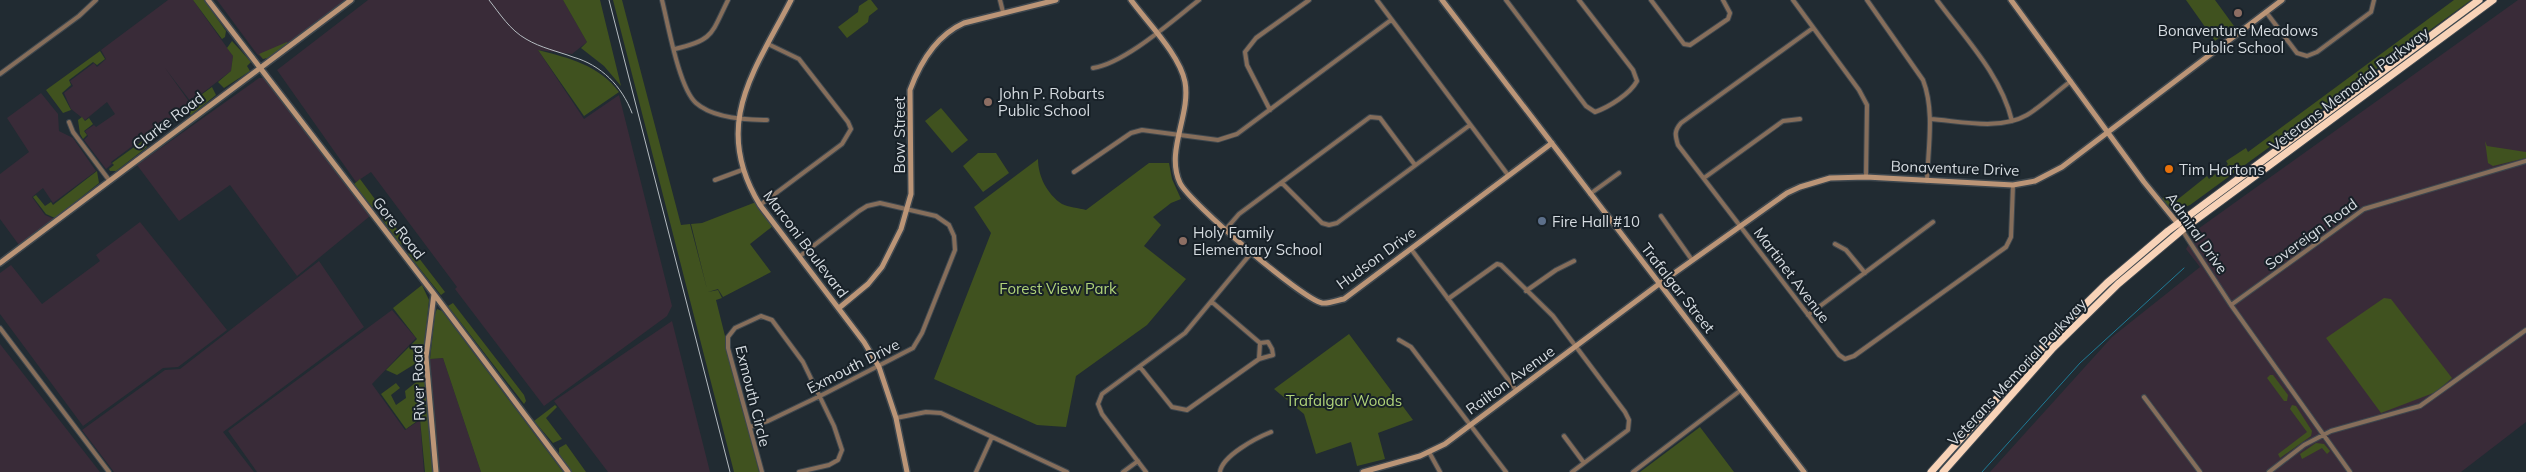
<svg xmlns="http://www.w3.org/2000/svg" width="2526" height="472" font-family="Mulish,sans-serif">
<rect width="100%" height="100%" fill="#212b32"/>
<!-- industrial -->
<path fill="#392b38" d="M168,0H193L233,56L231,71L191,102L165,68L190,103L111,162L112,164L106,169L84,140L88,136L85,131L94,125L96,127L115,114L107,102L85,120L71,109L64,93L73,86L70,81L94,63L97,67L106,59L101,50Z
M217,0H345L271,57L263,59L257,54Z
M368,0H563L587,42L572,54L538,50L584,119L619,95L672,306L667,316L544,406L455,289L457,287L371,172L356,182L277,70Z
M2518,0H2526V422L2461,472H1990L2112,337L2200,267L2186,249L2198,229Z
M259,78H264L370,216L297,276L230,185L179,221L137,165Z
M41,93L58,114L59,131L73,138L96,171L53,203L43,188L32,197L45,215L54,219L19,245L0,219V174L29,152L7,118Z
M140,222L227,330L178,367L163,368L83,426L0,314V273L11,265L42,304L100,261L96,255Z
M319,261L364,327L223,432L254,472H114L82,430L165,370L180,369Z
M392,310L416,338L372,384L405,430L420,420L424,472H257L228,431Z
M672,321L710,472H608L554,401Z
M0,344L100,472H0Z
M443,358L481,472H440L430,359Z"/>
<!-- green -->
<path fill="#40521f" d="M193,0H204L226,31L225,37L222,39Z
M563,0H600L621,86L604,66L581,48L587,42Z
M613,0H622L681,225L690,224L707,289L691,224L702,223L756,202L773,226L750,244L771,272L723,297L718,289L708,292L718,290L722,298L716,300L759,472H734Z
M868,0H871L878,9L869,16L868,22L847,38L838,27L858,12L859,6Z
M2186,0H2215L2234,26L2215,41Z
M2454,0H2471L2190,205L2175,211L2168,207L2162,199L2165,195L2172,204L2207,176L2209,179L2228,164L2226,161L2246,148L2248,152Z
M232,41L251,62L247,66L250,71L224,88L218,82L231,71L233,56L227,48Z
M287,42L288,44L271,57L263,59L259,54Z
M538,50C569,58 599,65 619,92L584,116Z
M100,51L105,59L97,65L93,62L69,80L71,85L62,93L71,110L63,113L46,90Z
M212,87L216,95L191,115L185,110L192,105L191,102Z
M941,108L968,140L952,153L925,121Z
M82,117L85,121L89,118L93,124L84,131L87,135L83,139L80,134L78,120Z
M144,140L147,147L116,171H110L109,169L114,165L112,163Z
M2485,141L2487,146L2526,152V158L2493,166L2488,163Z
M978,153H996L1009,173L983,192L963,166Z
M1038,159C1038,176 1047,194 1062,204C1068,207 1079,208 1086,210L1149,163H1169L1172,179L1181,199L1171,203L1153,217L1161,225L1144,246L1186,279L1147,325L1076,376L1066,427L1037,425L934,379L991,233L974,207Z
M97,171L99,183L55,218L46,214L33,197L36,195L45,206L51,202L53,205Z
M360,179L380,206L372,207L354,184Z
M384,212L406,241L401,245L382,219Z
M412,249L445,292L441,295L408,254Z
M422,285L429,300L423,359L397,375L386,370L417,339L393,308Z
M2384,298L2391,299L2452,378L2436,392L2381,413L2326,338Z
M453,303L524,395L526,401L524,404L448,306Z
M437,309L442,311L563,472H481L443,358L430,359L435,314Z
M1349,334L1413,420L1378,433L1385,459L1357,466L1351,442L1316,454L1304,414L1274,389Z
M2270,375H2273L2288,395L2287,401H2284L2267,378Z
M424,376L433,472H425L420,419L406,429L381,394L396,383L400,388L391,395L396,405L406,398L405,391Z
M555,405L557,407L546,418L562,439L553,443L534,421Z
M2292,405L2296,406L2312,431L2311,436L2280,458L2278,454L2307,432L2290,409Z
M1700,427L1734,472H1640Z
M2316,443L2324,444L2330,451L2327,454L2322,448L2302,459L2300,454Z
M566,444L586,472H572L559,454V448Z"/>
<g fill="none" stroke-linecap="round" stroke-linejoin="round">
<!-- stream -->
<path stroke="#1f7b97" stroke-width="1" d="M1982,472L2080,363L2184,268"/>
<defs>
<path id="street" d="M662,0C668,24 679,88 696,103C713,118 745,120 767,120
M1000,0L1003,12
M1377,0L1508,175
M1506,0L1586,106L1595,112C1609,107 1630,94 1637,81L1633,70L1579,0
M1651,0L1684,44L1690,45L1728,19L1730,13L1723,0
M1793,0L1859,90L1867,105L1866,177
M1867,0L1923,80C1935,111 1928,148 1927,181
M1937,0C1965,38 2001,75 2012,121
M2266,12L2297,53L2307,56L2317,52L2371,12L2374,0
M1813,28L1681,123C1674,131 1675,135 1678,145L1839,355L1845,359L1854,356L2006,247L2011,237L2013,185
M675,49C714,40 711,34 728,0
M1093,68C1125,63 1172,21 1199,0
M0,74L79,16L96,0
M1270,110L1247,65L1245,52L1256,38L1309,0
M1930,119C1960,121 1999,131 2027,115C2042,106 2056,92 2071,81
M69,122L73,132L109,180
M1074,172L1131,133L1142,130L1218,140L1237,134L1391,20
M1704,178L1783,121L1800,119
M715,180L742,170
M1282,183L1322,223L1329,225L1337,223L1470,125
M1590,194L1619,173
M760,205L842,144L851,129L848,122L799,59L768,44
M1661,216L1692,260
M1226,229L1239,214L1370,117L1380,118L1415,165
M2182,230L2231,305L2350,472
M1835,244L1846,250L1865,273
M1411,249L1516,390
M1526,291L1556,270L1574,261
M1448,299L1497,264L1501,265L1553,316L1625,412L1629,420L1628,430L1572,472
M2231,305L2364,209L2526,161
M1808,315L1933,222
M0,328L109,472
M1399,340L1411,347L1506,472
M1259,359L1273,355L1272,349L1268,342L1260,343
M1140,367L1172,407L1187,410L1259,359L1260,343L1212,302
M2144,397L2200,472
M896,418L926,412L941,413L1067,472
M750,427L768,421L820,396L913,348L922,333L955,250L954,236L949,225L936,216L880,203L867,206L859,211L800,256
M1564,436L1584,463
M1429,452L1440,472
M762,472L728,348V337L735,328L761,316L772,320L803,362L834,426L842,450L838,460L829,465L799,472
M976,472L992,437
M1123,472L1138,461
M1146,472L1102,414L1098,404L1102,394L1185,333L1252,252
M1220,472C1222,456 1256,438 1271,432
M1633,472L1741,390
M2269,472L2304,445L2331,431L2420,406L2526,330"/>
<path id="secondary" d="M208,0L434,294L568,472
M791,0C754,72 711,125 760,205L864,342L879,367L896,418L907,472
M1131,0C1147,22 1180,55 1185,82C1191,115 1165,151 1180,183C1189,202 1302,299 1322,303C1329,304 1338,300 1344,299L1552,143
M1442,0L1804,472
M2011,0L2144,182L2179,225
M0,263L351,0
M434,294L426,357L436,472
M839,308L868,284L882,267L901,229L911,194L910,90C920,63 937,35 964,23L1056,0
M1363,472L1420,456L1445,444L1659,284L1787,193L1800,187L1830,178L1866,177L2013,185L2035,181L2062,167L2282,0"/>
<path id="highway" d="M1931,472L2052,337L2107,283L2168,231L2479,0
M1943,472L2053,348L2118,284L2182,230L2493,0"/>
</defs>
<!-- street casing -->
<use href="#street" stroke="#3e474e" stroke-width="6"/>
<!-- secondary casing -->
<use href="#secondary" stroke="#3e474e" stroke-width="8"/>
<!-- highway casing -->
<use href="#highway" stroke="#3e474e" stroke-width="9"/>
<!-- street -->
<use href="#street" stroke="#866e5b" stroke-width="4"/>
<!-- secondary -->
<use href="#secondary" stroke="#bb9577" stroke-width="5"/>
<!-- highway -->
<use href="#highway" stroke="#f8d3b8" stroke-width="7"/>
<!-- rail -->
<path stroke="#b4bbc0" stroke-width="1" d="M489,0C500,14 510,30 526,39C541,48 557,51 573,57C601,65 622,86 632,113
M609,0L730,472"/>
</g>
<!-- markers -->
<g fill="#8d6e63" stroke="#182128" stroke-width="2">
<circle cx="2238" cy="13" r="5"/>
<circle cx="988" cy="102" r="5"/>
<circle cx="1183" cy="241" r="5"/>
</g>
<circle fill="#e8710a" stroke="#182128" stroke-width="2" cx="2169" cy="169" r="5"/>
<circle fill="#5c6f8a" stroke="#182128" stroke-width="2" cx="1542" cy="221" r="5"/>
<g text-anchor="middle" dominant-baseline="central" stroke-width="4" stroke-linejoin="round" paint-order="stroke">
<!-- poi labels -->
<g font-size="15" fill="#d5dbe0" stroke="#182128" text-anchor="start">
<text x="2238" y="30" text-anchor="middle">Bonaventure Meadows<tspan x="2238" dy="17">Public School</tspan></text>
<text x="998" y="93">John P. Robarts<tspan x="998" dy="17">Public School</tspan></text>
<text x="2179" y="169">Tim Hortons</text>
<text x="1552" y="221">Fire Hall #10</text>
<text x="1193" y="232">Holy Family<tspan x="1193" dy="17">Elementary School</tspan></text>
</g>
<!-- street labels -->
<g font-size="15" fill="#d5dbe0" stroke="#182128">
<text transform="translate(2349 89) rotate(-37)">Veterans Memorial Parkway</text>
<text transform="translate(168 121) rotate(-37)">Clarke Road</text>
<text transform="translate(899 135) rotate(-90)">Bow Street</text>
<text transform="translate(1955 168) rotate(2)">Bonaventure Drive</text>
<text transform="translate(399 228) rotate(52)">Gore Road</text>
<text transform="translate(2197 233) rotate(55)">Admiral Drive</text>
<text transform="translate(2311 234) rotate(-36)">Sovereign Road</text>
<text transform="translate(806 244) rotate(53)">Marconi Boulevard</text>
<text transform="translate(1376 258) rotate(-36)">Hudson Drive</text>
<text transform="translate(1792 275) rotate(53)">Martinet Avenue</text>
<text transform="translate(1678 288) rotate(52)">Trafalgar Street</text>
<text transform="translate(853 366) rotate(-27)">Exmouth Drive</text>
<text transform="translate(2017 372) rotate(-47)">Veterans Memorial Parkway</text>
<text transform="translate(1510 380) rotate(-36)">Railton Avenue</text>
<text transform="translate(418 383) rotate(-92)">River Road</text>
<text transform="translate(753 396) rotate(76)">Exmouth Circle</text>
</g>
<!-- park labels -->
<g font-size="15" fill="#b0d379" stroke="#182128">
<text x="1058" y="288">Forest View Park</text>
<text x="1344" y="400">Trafalgar Woods</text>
</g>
</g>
</svg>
